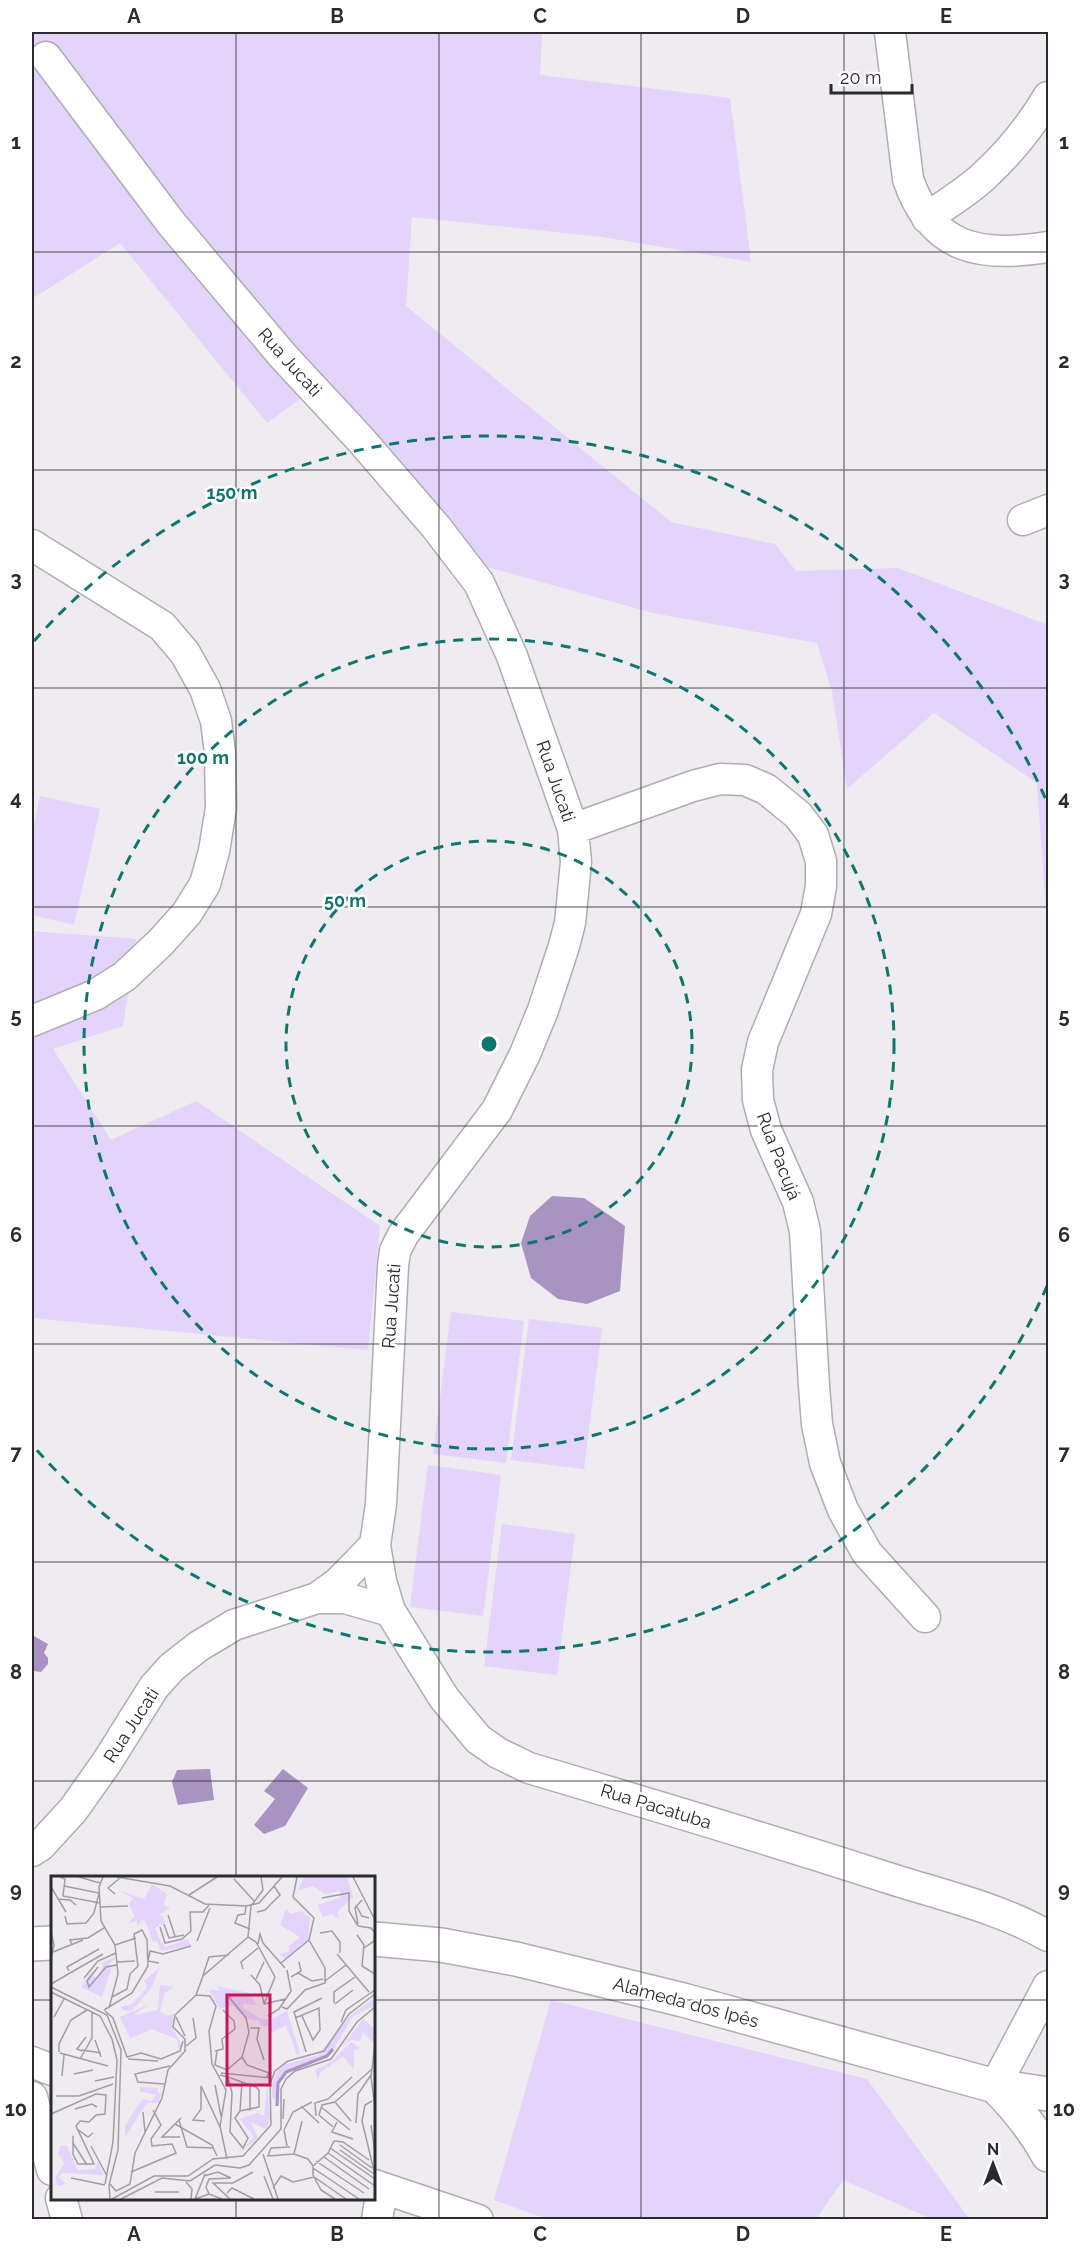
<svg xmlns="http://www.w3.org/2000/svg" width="1080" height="2251" font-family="Raleway,sans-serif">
<rect width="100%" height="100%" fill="#eeebf1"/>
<!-- green -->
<path fill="#e4d3fa" d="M32,32H542L540,75L730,98L751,262L602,237L412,217L406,306L671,522L775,544L796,571L898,568L1048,625V939L1037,783L934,713L847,789L832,691L817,643L653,613L487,567L326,380L267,423L120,243L32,299Z
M40,796L100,809L74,925L32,915V834Z
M32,931L136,939L123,1026L53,1049L111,1140L196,1101L380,1226L368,1350L32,1318Z
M451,1312L524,1321L506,1463L433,1454Z
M529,1319L602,1328L584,1469L511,1460Z
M428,1465L501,1475L483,1616L410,1607Z
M502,1524L575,1534L557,1675L484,1666Z
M551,2000L867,2079L968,2217L965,2219H932L843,2180L816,2219H547L494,2200Z"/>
<!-- water -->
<path fill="#a893c3" d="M552,1196L584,1198L625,1226L620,1291L587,1304L558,1299L531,1278L521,1243L530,1216Z
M32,1635L48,1644L44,1653L48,1658V1664L41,1672L34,1671L32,1676Z
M210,1769L214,1800L178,1805L172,1782L177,1770Z
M283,1769L308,1788L285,1826L264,1834L254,1825L275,1799L264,1791Z"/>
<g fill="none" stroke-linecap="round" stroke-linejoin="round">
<defs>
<path id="street" d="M890,32L908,179C932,250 981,258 1048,247
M927,218C946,204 967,192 984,176C1009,153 1031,126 1048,97
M1023,520L1048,510
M32,545L162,626L185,653L205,689L216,721L220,753L221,808L214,851L205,884L187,913L161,942L125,976L95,995L32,1021
M573,829L693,786L720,779L745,780L766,789L798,815L813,835L821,861V886L816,914L763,1042L757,1070L758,1100L766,1130L798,1202L805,1231L814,1386L817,1424L825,1463L843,1510L867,1553L925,1617
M375,1545L381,1581L390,1611L444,1698L478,1739L498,1753L529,1768C647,1803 765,1838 882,1876C937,1894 998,1907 1048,1936
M317,1598H345L390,1611
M32,1851L40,1846L73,1810L107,1762L154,1687L172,1667L199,1646L234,1625L317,1598L338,1583L375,1545L381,1504L393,1266L395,1251L403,1235L497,1110L525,1054L543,1010L564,946L570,923L576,862L573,829L512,656L479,583L436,527L361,440L283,356L171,223L46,57
M32,2062L52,2070
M995,2086L1048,1986
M32,2097L52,2170
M374,2185L478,2220
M61,2198L67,2220
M377,2220L382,2188"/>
<path id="secondary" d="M374,1939L441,1945L516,1959L683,2000L995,2086L1048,2094
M32,1944L52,1943
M995,2086C1016,2107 1034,2129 1048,2155"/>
</defs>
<!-- street casing -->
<use href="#street" stroke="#afacb2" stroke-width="33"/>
<!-- secondary casing -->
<use href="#secondary" stroke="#afacb2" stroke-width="36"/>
<!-- street -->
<use href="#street" stroke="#fff" stroke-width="30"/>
<!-- secondary -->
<use href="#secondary" stroke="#fff" stroke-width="33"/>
</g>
<!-- grid -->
<path fill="none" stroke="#2b2a2d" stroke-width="1.5" stroke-opacity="0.55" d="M236,32V1878M439,32V2220M641,32V2220M844,32V2220M32,252H1048M32,470H1048M32,688H1048M32,907H1048M32,1126H1048M32,1344H1048M32,1562H1048M32,1781H1048M32,2000H52M374,2000H1048M236,2198V2220"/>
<!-- distance rings -->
<g fill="none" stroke="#0f766e" stroke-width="3" stroke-dasharray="10 8">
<circle cx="489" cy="1044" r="203"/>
<circle cx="489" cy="1044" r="405"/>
<path d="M1047 1286A608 608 0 0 1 34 1447M34 641A608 608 0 0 1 1047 802"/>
</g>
<g text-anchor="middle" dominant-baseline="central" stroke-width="5" stroke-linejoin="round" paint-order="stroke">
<!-- street labels -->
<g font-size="18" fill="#2b2a2d" stroke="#fff">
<text transform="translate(290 362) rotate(48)">Rua Jucati</text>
<text transform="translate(556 781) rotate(71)">Rua Jucati</text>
<text transform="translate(779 1156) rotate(69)">Rua Pacujá</text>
<text transform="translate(391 1306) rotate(-86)">Rua Jucati</text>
<text transform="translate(131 1725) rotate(-57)">Rua Jucati</text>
<text transform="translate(656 1806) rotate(17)">Rua Pacatuba</text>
<text transform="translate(686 2002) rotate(15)">Alameda dos Ipês</text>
</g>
</g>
<!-- overview -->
<g transform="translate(51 1876)">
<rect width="324" height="324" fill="#eeebf1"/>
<path d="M253,1H296L302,21L286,36L288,43L281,38L272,41L267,29L289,22V15L274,18L262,10L247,14ZM101,8L116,18L112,29L119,32L106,40L111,39L114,46L104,52L110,66L115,71L137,63L139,70L110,75L106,65L102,66L94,45L91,43L86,51V45L77,47L84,40L78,28L82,22L67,14L93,23ZM235,33L240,38L250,35L259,42L257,64L235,83L229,78L238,76V70L249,61L229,49ZM65,81L58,88L60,94L51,121L30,111L39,98L45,102L52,91L50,87ZM109,91L101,111L86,129L80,135L71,134L70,131L81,128L90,119L96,110L93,105ZM109,109L123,111L113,118L109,136L116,140L123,138L121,151L131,169L127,173L126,163L101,153L71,166L79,162L69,141L98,128L83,139L107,134ZM165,110L198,117L206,129L193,128L192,131L208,142L219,144L236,135L249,178L246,179L235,149L218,158L217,150H210L208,145L195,142L181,129L169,133L158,114H170ZM324,122V129L302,140L280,178L235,197L228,208L227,224L222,223L220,209L229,190L267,179L299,140ZM312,143L324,153L323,168L312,156L309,165L300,164L291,171ZM300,166L310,172L303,174V194L292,180L269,197L267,204L264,195L282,184ZM216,208L219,242L217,249L215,253L200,246L207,262L188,277L203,261L189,243L206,237L213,240ZM89,211L107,212V217H111L107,227H96L91,234L74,261V250L85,232L92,223L101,225L105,219L89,215ZM10,269L16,270L27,294L44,293L47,285L52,299L11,297L8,301L15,308L7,310L4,302L14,287L7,278Z" fill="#e4d3fa"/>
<path fill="none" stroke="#a893c3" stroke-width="3" d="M226,230L227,207L235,196L276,180L282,173"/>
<path fill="none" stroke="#a09ea3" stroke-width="1.5" d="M9,1L14,3L12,20L49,27M28,1L49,7M52,1L48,11L50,45L64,69L67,98L58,132M66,1L119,10L154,28L195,30L208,27L231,1M246,1L242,21L263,42L258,64M302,1L324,44M183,3L204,26M13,10L48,17L43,37L35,47L16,48L14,40M0,11L15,36M64,18L57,12L69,2M138,19L166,1M271,22L298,17V35L307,50M6,23L19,24L25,29M305,29L311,40L318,42M195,30L194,38L187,39L184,47L199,53M49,31L77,30M206,36L214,34L229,19L223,10M117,39L124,60M113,48L118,62L133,59M307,48L304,32L311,24M307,50L320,52L324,57L323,65L313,72M109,51L114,67L131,63L140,55L139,36H152L158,29M0,56L3,69L0,82M269,57L281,55L289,66V77M306,59L313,69L311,90L324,98M197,61L205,66L224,101L213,128M146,65L159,32M212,67L234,92M207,68L209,58L212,67M21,69L19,64L37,62L53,52M64,69L85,62M2,76L32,64M286,78L318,116M66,86L84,85M108,87L97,85L99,75L112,78L140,70M230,87L258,64M47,91L36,105L38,111L55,91L66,89M192,93L190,86L207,72M18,95L16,91L48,73M247,97L261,105L272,103M152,99L158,81L178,79M200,99L209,109L213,128M240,101L250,95L248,86M33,102L47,85L65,77M205,103L213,86M274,105L295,89M0,108L52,78M0,111L56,139L70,174L67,274L58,309L59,323M0,116L49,140L61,163L66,184L62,266L54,308M145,119L159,120L165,130L158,155L161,188L175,214L169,250L176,283M283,127V116L304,101M213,128L234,123M284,128L302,114M231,131L236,133L254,114L274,107V92L258,64M53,134L81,117L97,90L96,64L91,54L83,58L87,90L79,98L76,113L61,121M54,135L62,142L76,181L90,177L110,183L129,175L132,165M217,140L228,133L240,115L236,94M3,141L13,123M125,141L134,160M244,142L268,132L269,154L262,164L251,140M290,146L295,134L324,114M199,152H208L206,163L213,184M44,164L50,181M324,168L320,201L324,232M135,170L145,162L142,142M31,174L50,177M31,175L26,173L35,161M134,175V163L122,151L124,139L145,119L152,100L197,61L200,30L212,14L210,1M164,175L172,173L171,163L184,153L183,145L172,134M166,175L164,189L176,194L191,181L198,156L195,142L178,121M8,176V168L20,144L36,134M255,176L243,136L271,122M9,177L57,190M191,181L196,189L218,197L215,202M29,183L41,162V136M77,183L107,185M170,197L220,202M23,198L42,194M169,199L177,201L205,211L208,214V231L189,235L184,242L197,262L192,272L179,256L181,217L177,201M11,200L13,179M44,205L63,201M113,208L87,206L84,198L119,190M164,209L170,240M5,220H28L62,208M277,223L301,201M321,225L314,229L311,245L324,299M284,226L321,193M284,226L300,245M250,230L268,247M270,231L299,254M24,233L41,228L46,231M189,235L191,206M199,235V209M92,236L94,256M0,238L45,218L55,219L54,238L45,239L38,246L29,245L25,250L43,288H27L22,278V260M268,239L271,229L284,226M268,239L282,251M265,240L264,227L277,223M232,243L233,223M128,244L136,271L163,272M154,245L142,244L150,233V210L169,251M286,246L281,256L302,263M305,247L307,218L320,199M124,248L161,269L166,280M320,249L324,277M26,253L37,261L42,257M129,261H111L130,242M283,265L277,277L262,290V299L270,314L284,323M283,265L292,266L318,284M22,267L36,289M289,269L321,292M40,270L56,300M236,270L233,254L242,236L261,226M239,271L220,272L217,280L243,278L257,283L262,290M279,272L324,303M289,274L323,298M84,277L111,222L117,194L135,174M277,277L324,310M212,278L227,323M243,278L251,245M273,281L318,313M265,285L313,317M262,292L308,323M80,296L125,277L121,268L101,270L100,263L110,249L102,234M153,300L167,296L180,302M213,300L222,323M20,302L54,309M135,306L141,313L140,323M59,308L65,315L79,308L84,277M222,312L230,300L242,306L263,301L295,323M104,316H128M176,317L181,312L203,323M158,318L155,311L158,303L180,302M61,323L103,300H137L162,283L192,280L220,249L219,208L224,195L237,185L273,175L298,138L324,118M70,323L111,302L139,305L164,289L189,292L198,289L230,253V213L235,203L244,195L280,183L306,146L324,131M144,323L158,318L171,323M144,323L154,298M179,323L162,307H182L202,296"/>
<path fill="#c2185b" fill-opacity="0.15" stroke="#c2185b" stroke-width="3" d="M176,119H219V209H176Z"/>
<rect width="324" height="324" fill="none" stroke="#2b2a2d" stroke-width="3"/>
</g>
<circle cx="489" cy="1044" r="9" fill="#0f766e" stroke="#fff" stroke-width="3"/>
<g font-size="18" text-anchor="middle" font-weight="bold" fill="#0f766e" stroke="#fff" stroke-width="5" stroke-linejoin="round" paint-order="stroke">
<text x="232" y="499">150 m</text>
<text x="203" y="764">100 m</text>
<text x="345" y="907">50 m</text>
</g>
<!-- border -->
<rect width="1080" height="2251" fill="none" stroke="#ffffff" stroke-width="66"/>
<!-- north arrow -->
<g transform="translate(993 2164)" stroke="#ffffff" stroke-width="4.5" paint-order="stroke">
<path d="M0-4.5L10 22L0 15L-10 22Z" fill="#2b2a2d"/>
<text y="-9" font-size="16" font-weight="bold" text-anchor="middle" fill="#2b2a2d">N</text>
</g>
<!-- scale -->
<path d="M831 84v9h81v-9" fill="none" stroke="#2b2a2d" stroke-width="3"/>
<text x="840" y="84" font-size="18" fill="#2b2a2d" stroke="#ffffff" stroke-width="4.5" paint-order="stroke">20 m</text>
<rect x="33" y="33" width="1014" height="2185" fill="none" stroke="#2b2a2d" stroke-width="2"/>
<g font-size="20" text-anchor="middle" font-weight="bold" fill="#2b2a2d">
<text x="134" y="23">A</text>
<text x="337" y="23">B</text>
<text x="540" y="23">C</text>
<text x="743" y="23">D</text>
<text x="946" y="23">E</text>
<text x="16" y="149">1</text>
<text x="1064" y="149">1</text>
<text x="16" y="368">2</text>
<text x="1064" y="368">2</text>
<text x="16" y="586">3</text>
<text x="1064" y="586">3</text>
<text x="16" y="805">4</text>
<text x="1064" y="805">4</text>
<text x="16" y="1023">5</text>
<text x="1064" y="1023">5</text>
<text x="16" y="1242">6</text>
<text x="1064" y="1242">6</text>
<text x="16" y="1460">7</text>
<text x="1064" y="1460">7</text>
<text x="16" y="1679">8</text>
<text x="1064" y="1679">8</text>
<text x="16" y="1897">9</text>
<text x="1064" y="1897">9</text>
<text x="16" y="2116">10</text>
<text x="1064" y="2116">10</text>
<text x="134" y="2241">A</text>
<text x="337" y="2241">B</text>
<text x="540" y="2241">C</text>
<text x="743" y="2241">D</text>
<text x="946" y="2241">E</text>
</g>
</svg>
